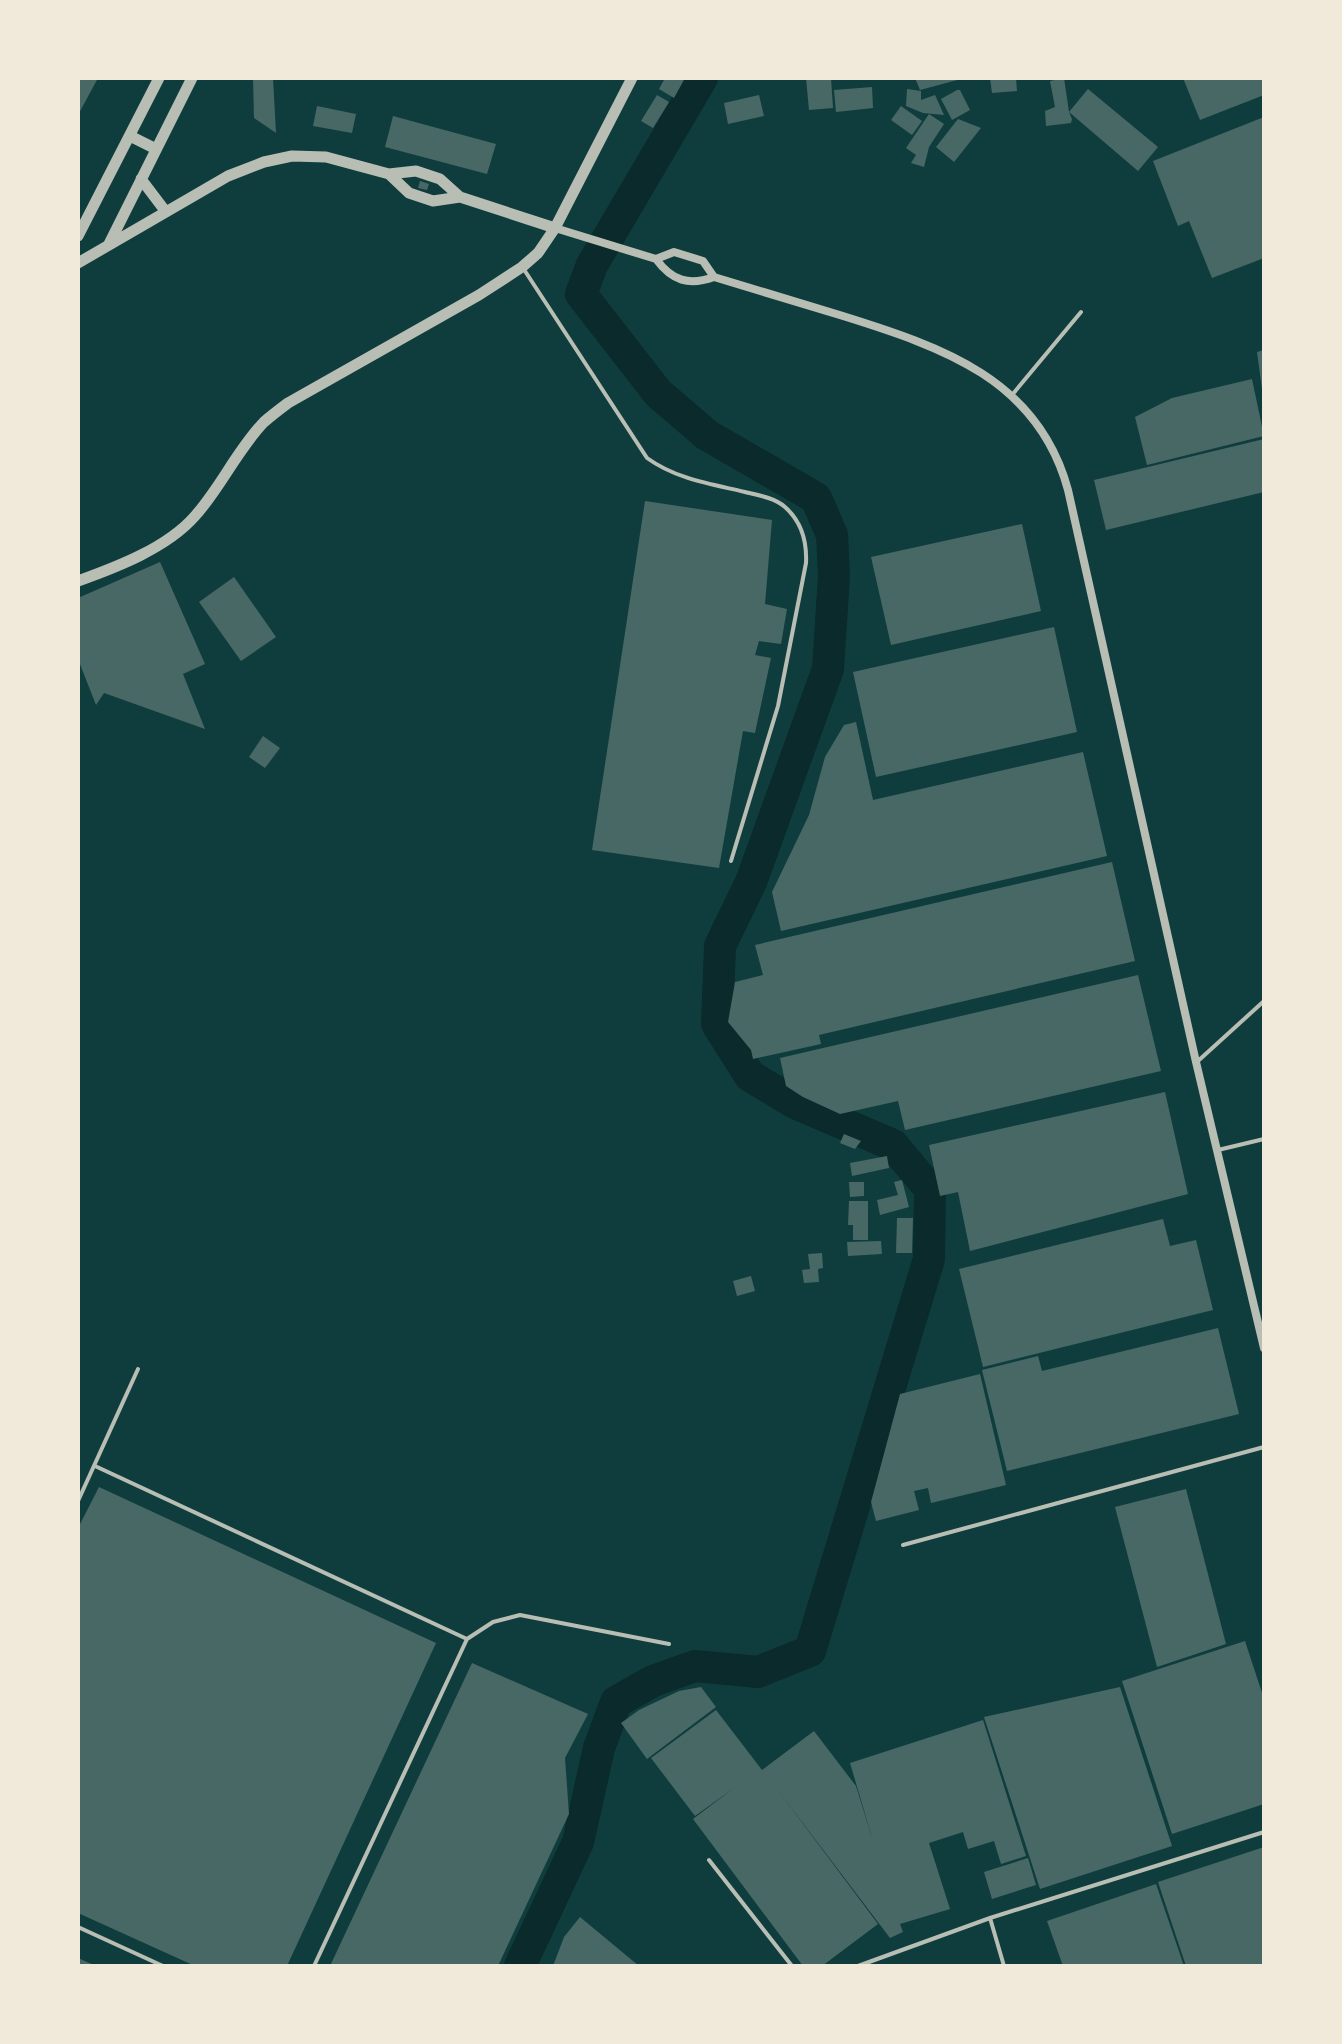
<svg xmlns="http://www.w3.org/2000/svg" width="1342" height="2044" font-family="'PT Sans',sans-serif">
<rect width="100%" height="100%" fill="#0f3d3e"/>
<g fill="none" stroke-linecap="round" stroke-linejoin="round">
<!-- river -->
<path stroke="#0a2a2b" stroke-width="32" d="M520,1966L578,1842L599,1748L616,1702L653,1681L695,1666L758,1672L810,1651L929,1259L930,1189L893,1145L795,1103L750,1076L717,1024L720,946L751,882L828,669L834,576L832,535L816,498L707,435L658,393L581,294L592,265L702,78"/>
</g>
<!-- building -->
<path fill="#486865" d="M78,78H98L78,115Z
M253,78H273L276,133L254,118Z
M665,78H685L674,98L659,89Z
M806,78H831L833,108L809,110Z
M915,78H961V79L920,90Z
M990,78H1016L1017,91L992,93Z
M1064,78L1069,112L1088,89L1158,147L1138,171L1069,112L1072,119L1071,123L1046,126L1045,111L1055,107L1050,81Z
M1183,78H1264V95L1200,120Z
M872,87L873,108L836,112L834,90Z
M907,89L921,91V100L935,95L944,115L923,113L906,106Z
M957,90H960L970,110L952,120L941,99Z
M657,95L669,102L653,128L641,121Z
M759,95L764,116L728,124L724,103Z
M317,106L356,114L352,133L313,126Z
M901,106L922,121L912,135L891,120Z
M929,114L944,124L929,147L924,167L911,163L916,155L906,148Z
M393,116L496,144L487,174L385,147Z
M1264,117V258L1212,278L1189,221L1178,226L1153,161Z
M958,119L981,128L954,162L936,147Z
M420,181L429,184L427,190L418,188Z
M1264,350V389H1262L1257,352Z
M1252,379L1264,436L1147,465L1135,417L1172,398Z
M1264,439V492L1106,530L1094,480Z
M645,501L772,520L765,604L787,609L781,644L759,641L755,655L771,658L755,733L743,731L719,868L592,850Z
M1022,524L1041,611L891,645L871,557Z
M160,562L205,664L183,674L205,729L104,693L96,705L78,659V598Z
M234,577L276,637L241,661L199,602Z
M1054,627L1077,732L876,777L853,672Z
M856,722L873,800L1083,752L1107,856L781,931L772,892L809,815L825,757L844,725Z
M263,736L280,748L265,768L249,757Z
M1112,862L1135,961L819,1035L821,1044L753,1059L751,1050L728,1022L735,982L763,975L755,945Z
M1138,975L1161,1071L905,1130L898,1101L840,1114L803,1097L786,1086L780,1058Z
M1165,1092L1188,1194L970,1251L958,1192L940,1196L929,1145Z
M844,1134L861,1141L855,1149L840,1143Z
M887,1156L889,1168L852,1176L850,1163Z
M902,1180L909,1207L880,1215L877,1200L898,1195L894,1182Z
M849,1182H864V1196L850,1197Z
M849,1201H868V1240H853V1225H848Z
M897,1218H913L912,1253H896Z
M1163,1219L1170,1246L1196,1240L1213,1310L983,1367L959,1269Z
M881,1241L882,1254L848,1256L847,1242Z
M822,1253L823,1268L818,1269L819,1282L804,1283L802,1270L810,1269L808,1254Z
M751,1276L755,1291L737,1296L733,1281Z
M1218,1328L1239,1414L1007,1471L982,1370L1038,1356L1042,1371Z
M980,1374L1006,1485L931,1503L928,1488L914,1491L919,1510L876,1521L871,1502L900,1394Z
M99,1487L436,1643L287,1966H195L78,1913V1528Z
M1186,1489L1226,1644L1157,1667L1115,1507Z
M1245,1641L1264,1699V1804L1172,1834L1122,1681Z
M472,1663L588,1714L565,1758L569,1814L498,1966H330Z
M701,1687L716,1707L647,1759L621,1723L639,1710L679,1691Z
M1120,1687L1172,1846L1040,1889L984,1717Z
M716,1710L762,1770L814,1731L856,1786L874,1844L850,1763L983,1720L1026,1856L1001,1864L994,1841L968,1849L963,1832L929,1843L950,1909L900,1924L903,1932L890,1938L777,1789L878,1924L822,1966H803L693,1819L734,1788L695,1816L651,1758Z
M1264,1847V1966H1186L1158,1882Z
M1028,1858L1036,1885L992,1899L984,1872Z
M1156,1884L1184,1966H1063L1047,1921Z
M580,1917L639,1966H553L564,1937Z
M78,1958L96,1966H78Z"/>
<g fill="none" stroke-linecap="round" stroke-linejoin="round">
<!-- service -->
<path stroke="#b8beb3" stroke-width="4" d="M523,268L647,458C676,479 711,484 745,492C758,495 775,498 785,507C802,522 807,542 806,563L778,706L731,861
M1012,395L1081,312
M1198,1061L1264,1001
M1218,1150L1264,1139
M95,1466L467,1639
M78,1501L138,1369
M903,1545L1264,1447
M709,1860L792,1966
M990,1918L1004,1966
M78,1927L163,1966
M314,1966L467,1639L493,1622L520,1615L669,1644
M858,1966L990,1918L1264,1832"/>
<!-- minor -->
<path stroke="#b8beb3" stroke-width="8" d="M555,228L656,259L674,252L703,261L714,277
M656,259C672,281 689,286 714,277C757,290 800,303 843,316C942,347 1038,379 1068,490L1196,1062L1264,1348"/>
<!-- tertiary -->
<path stroke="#b8beb3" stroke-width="11" d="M130,136L156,149
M389,174L409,193L433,201L460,197L555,228
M141,179L166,212
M78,236L159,78
M109,244L192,78
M78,263L228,176L264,162L292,156L326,157L389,174L416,171L440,179L460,197
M78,581C117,567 167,548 195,516C221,487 237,450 264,422C272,415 280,409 288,403L479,295L522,267L538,253L555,228L632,78"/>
</g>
<!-- border -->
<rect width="1342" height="2044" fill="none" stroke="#f1e9da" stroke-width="160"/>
</svg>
